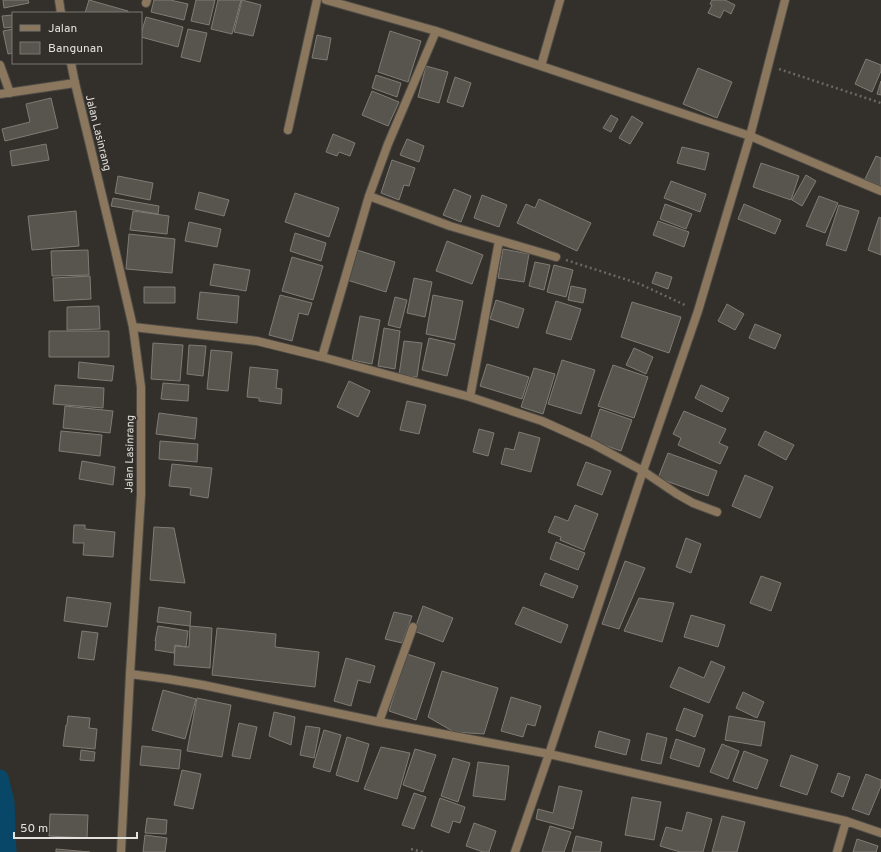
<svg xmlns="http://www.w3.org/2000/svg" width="881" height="852" font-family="Overpass,sans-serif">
<rect width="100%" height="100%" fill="#332f2a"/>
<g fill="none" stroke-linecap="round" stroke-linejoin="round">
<!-- canal -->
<path stroke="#094768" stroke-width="17" d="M0,778L6,802L8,852"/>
</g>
<!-- building -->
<path fill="#58544e" stroke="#807b75" d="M3,0H28L29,3L4,8Z
M89,0L128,11V13H85Z
M154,0H170L188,4L184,20L151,12Z
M196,0H215L209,25L191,21Z
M218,0H241L232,34L211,29Z
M242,0L261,5L253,36L234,32Z
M712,0H725L735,5L731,14L724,10L720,18L708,13L712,5L710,4Z
M13,15V27L4,28L2,16Z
M146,17L183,27L178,47L141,37V34Z
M13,29V53L8,54L3,31Z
M188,29L207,33L200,62L181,57Z
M390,31L421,41L408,82L378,72Z
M317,35L331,38L327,60L312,58Z
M866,59L881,65V71L872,92L855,84Z
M426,66L448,72L439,103L418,97Z
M698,68L732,82L717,118L683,104Z
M376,75L401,83L397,97L372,88Z
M455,77L471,83L463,107L447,102Z
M881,81V95L877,94Z
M372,91L399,102L388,126L362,115Z
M51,98L58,128L5,141L2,129L30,122L26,104Z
M611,115L618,119L611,132L603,128Z
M632,116L643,123L630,144L619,138Z
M333,134L355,143L350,156L339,152L337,156L326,152Z
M407,139L424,146L419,162L400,155Z
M46,144L49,160L12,166L10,151Z
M682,147L709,153L705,170L677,163Z
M876,156L881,158V186L865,179Z
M392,160L415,168L409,186L404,185L399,200L381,193Z
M761,163L799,176L791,200L753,187Z
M806,175L816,181L802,206L792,200Z
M118,176L153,183L150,200L115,193Z
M671,181L706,194L700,212L664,198Z
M454,189L471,196L461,222L443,215Z
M199,192L229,200L224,216L195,209Z
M295,193L339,208L329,237L285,222Z
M482,195L507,205L499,227L474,218Z
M819,196L838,203L825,233L806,226Z
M113,198L159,206L158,214L111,206Z
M539,199L591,223L577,251L517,223L526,204L535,208Z
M665,204L692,214L686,229L660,219Z
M744,204L781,220L775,234L738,219Z
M839,205L859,211L846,251L826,245Z
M76,211L79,246L32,250L28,216Z
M133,211L169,216L167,234L130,230Z
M879,217L881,218V255L868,250Z
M658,221L689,232L684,247L653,235Z
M189,222L221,229L217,247L185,241Z
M295,233L326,243L321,261L290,251Z
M129,234L175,239L172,273L126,269Z
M447,241L483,255L472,284L436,271Z
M503,249L529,254L524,282L498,278Z
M88,250L89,275L52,276L51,251Z
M357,250L395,262L386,292L347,280Z
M292,257L323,266L313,300L282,291Z
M535,262L550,265L544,290L529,286Z
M214,264L250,270L246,291L210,285Z
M554,265L573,270L566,297L547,292Z
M656,272L672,277L668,289L652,283Z
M90,276L91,299L54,301L53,278Z
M414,278L432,282L425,317L407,313Z
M571,286L586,289L583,303L568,300Z
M144,287H175V303H144Z
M200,292L239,296L237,323L197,319Z
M280,295L312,303L308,315L299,313L292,341L269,335Z
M433,295L463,301L455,340L426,334Z
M395,297L407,300L400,328L388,325Z
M496,300L524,309L518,328L490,319Z
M556,301L581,309L571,340L546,333Z
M632,302L681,317L669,353L621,337Z
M727,304L744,314L735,330L718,321Z
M99,306L100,329L67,330V307Z
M360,316L380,320L372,364L352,360Z
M755,324L781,335L775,349L749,338Z
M384,328L400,331L395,369L378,366Z
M49,331H109V357H49Z
M429,338L455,344L447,376L422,370Z
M404,341L422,343L417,377L399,375Z
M153,343L183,345L180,381L151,379Z
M189,345L206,346L203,376L187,374Z
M634,348L653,357L646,374L626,365Z
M211,350L232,352L228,391L207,389Z
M562,360L595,370L581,414L548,404Z
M79,362L114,366L112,381L78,378Z
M487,364L529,377L522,399L480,386Z
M613,365L648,377L634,418L598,406Z
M250,367L278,370L276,388L282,389L281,404L259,401V398L247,397Z
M534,368L555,374L543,414L521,407Z
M349,381L370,391L358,417L337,407Z
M163,383L189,385L188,401L161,399Z
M55,385L104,388L103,408L53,404Z
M701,385L729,398L722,412L695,398Z
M407,401L426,405L419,434L400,430Z
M65,406L113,411L110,433L63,428Z
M600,409L632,420L621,451L590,440Z
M684,411L726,429L719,443L728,447L720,464L678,445L681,438L673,434Z
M159,413L197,418L195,439L156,434Z
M479,429L494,433L488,456L473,452Z
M61,431L102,435L100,456L59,451Z
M765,431L794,445L786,460L758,445Z
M519,432L540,438L531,472L501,464L505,448L514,450Z
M160,441L198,444L197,462L159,459Z
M668,453L717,471L708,496L658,478Z
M82,461L115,467L113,485L79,479Z
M586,462L611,471L602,495L577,485Z
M172,464L212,468L208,498L190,495L191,488L169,486Z
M745,475L773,487L760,518L732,506Z
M575,505L598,514L584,550L560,540L561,537L548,532L555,516L568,521Z
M74,525H85V529L115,532L113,557L83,555L84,543H73Z
M154,527L174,528L185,583L150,580Z
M686,538L701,544L691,573L676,567Z
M556,542L585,553L578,570L550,559Z
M625,561L645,568L619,629L602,624Z
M545,573L578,586L573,598L540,585Z
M761,576L781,583L771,611L750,603Z
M67,597L111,603L107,627L64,621Z
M639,598L674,603L662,642L624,631Z
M423,606L453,618L443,642L414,631Z
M159,607L191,612L190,626L157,622Z
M523,607L568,625L561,643L515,624Z
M394,612L412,616L402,643L385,639Z
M691,615L725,625L718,647L684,637Z
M158,626L188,631L186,647L175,645L174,653L155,650L156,641H155Z
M190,626L212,628L210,668L174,665L175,646L189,647Z
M217,628L276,634L275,647L319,652L315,687L212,675Z
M82,631L98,633L94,660L78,658Z
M407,654L435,663L416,720L389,711Z
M346,658L375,666L370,683L358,680L351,706L334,701Z
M711,661L725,667L709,703L670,687L679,667L704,678Z
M442,671L498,688L484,734L454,732L428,717Z
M163,690L196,699L185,739L152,730Z
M743,692L764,702L757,718L736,708Z
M511,697L541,706L535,726L527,724L523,737L501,731Z
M197,698L231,705L222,757L187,751Z
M684,708L703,715L695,737L676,730Z
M274,712L295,717L291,745L269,736Z
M68,716L90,718L89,728L97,729L95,749L63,746L66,725H67Z
M729,716L765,722L761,746L725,740Z
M239,723L257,727L250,759L232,756Z
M306,726L320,728L314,758L300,755Z
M324,730L341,735L330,772L313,767Z
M599,731L630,740L626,755L595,747Z
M647,733L667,738L661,764L641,760Z
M347,737L369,744L358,782L336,775Z
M676,739L705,749L699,767L670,758Z
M722,744L739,751L728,779L710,772Z
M142,746L181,750L179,769L140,765Z
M381,747L410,753L397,799L364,789Z
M415,749L436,755L423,792L403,785Z
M81,750L95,752L94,761L80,760Z
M744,751L768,760L757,789L733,781Z
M791,755L818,765L807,795L780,786Z
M453,758L470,763L458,802L441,796Z
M478,762L509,766L505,800L473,796Z
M182,770L201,774L193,809L174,805Z
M838,773L850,777L843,797L831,792Z
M866,774L881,780V786L869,815L852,809Z
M559,786L582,791L573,829L536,819L538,809L553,813Z
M414,793L426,797L414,829L402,825Z
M632,797L661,802L654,840L625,835Z
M440,798L465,807L460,823L453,821L449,833L431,826Z
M687,812L712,819L703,852H680L660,846L666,827L682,831Z
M50,814L88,815L87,838L49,836Z
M722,816L745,822L737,852H712Z
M147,818L167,820L166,834L145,833Z
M474,823L496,831L489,852H483L466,846Z
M550,826L571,832L564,852H542Z
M145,835L167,838L165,852H143Z
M576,836L602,842L600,852H572Z
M857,839L878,846L876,852H853Z
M56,849L90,852H56Z"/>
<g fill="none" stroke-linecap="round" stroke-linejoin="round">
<defs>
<path id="service" d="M146,3L147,0"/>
<path id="minor" d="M326,0L436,31L750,136L881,191
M0,65L10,93
M541,66L560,0
M0,94L75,83
M288,130L317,0
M369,196L450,226L556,257
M133,327L257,341L322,357L470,397L542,421L593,444L643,471L677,494L693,503L717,512
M322,357L369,196L388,144L436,31
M470,397L499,241
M130,674L168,679L203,685L379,722L549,754L846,821L881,833
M379,722L413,627
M515,852L549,754L643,471L698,311L750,136L785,0
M837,852L846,821"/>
<path id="tertiary" d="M59,0L61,13
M71,63L75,83L114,245L133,327L141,387V495L130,674L121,852"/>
</defs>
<!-- service casing -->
<use href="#service" stroke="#4f4c47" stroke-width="10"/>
<!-- minor casing -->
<use href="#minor" stroke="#4f4c47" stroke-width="10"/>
<!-- tertiary casing -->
<use href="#tertiary" stroke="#4f4c47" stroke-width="10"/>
<!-- path -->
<path stroke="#6b6863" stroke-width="2.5" stroke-dasharray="2 3" stroke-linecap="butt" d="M779,69L881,103
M566,260L640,284L687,306
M411,849L423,852"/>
<!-- service -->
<use href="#service" stroke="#8a775d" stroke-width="8"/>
<!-- minor -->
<use href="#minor" stroke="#8a775d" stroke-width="8"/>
<!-- tertiary -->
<use href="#tertiary" stroke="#8a775d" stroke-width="8"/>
</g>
<g text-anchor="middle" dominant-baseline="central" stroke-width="3.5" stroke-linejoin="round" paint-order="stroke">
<!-- street labels -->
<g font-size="11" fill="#e4e2de" stroke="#332f2a">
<text transform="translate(98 133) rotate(76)">Jalan Lasinrang</text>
<text transform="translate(130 454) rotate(-89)">Jalan Lasinrang</text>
</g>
</g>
<!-- legend -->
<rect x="12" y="12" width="130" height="52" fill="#332f2a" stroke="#7a7772"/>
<rect x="20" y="25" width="20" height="6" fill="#8a775d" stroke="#7a7772"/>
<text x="48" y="32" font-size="12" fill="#e4e2de">Jalan</text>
<rect x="20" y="42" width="20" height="12" fill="#58544e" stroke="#7a7772"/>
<text x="48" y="52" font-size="12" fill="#e4e2de">Bangunan</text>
<!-- scale -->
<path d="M14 832v6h123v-6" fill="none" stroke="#e4e2de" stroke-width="2"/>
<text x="20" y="832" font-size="12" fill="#e4e2de" stroke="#332f2a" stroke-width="3" paint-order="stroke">50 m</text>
</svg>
